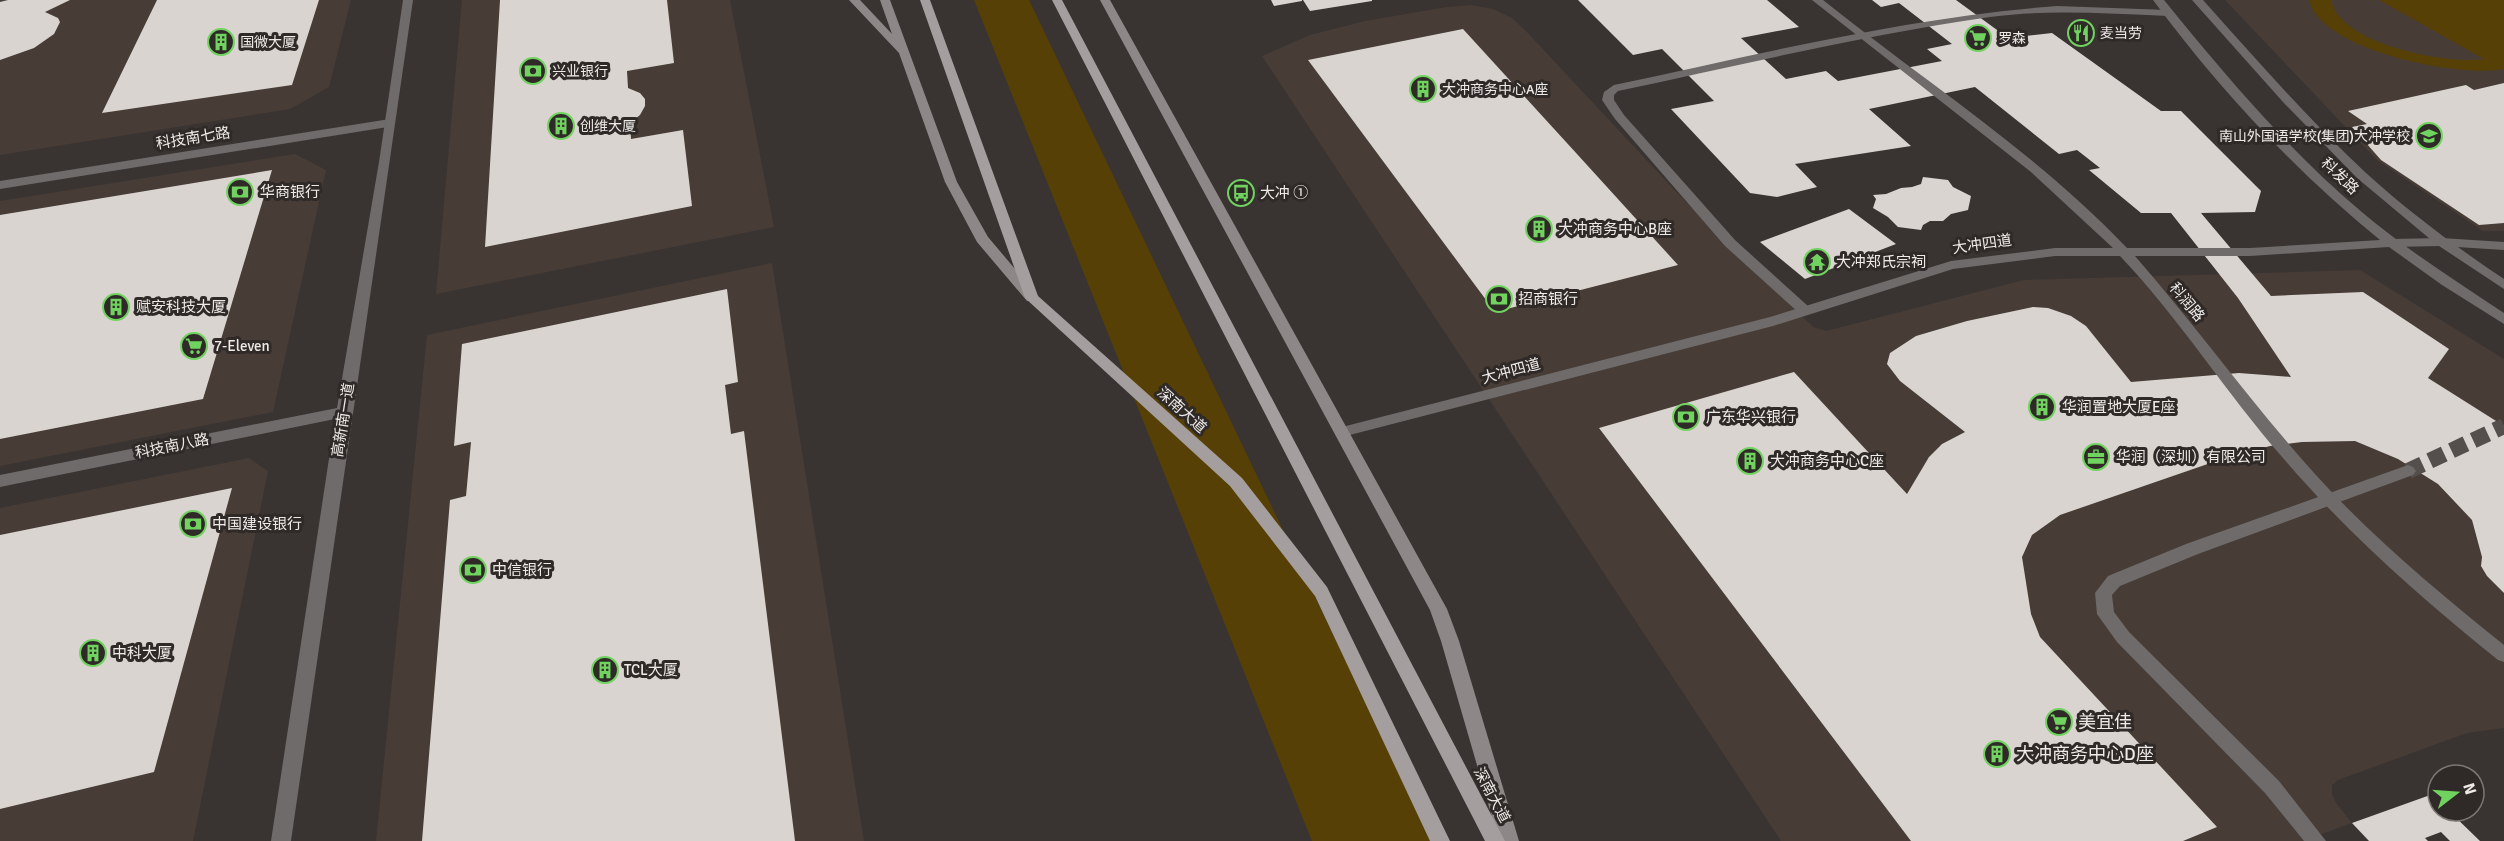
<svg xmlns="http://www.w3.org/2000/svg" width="2504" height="841" font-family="Signika,'Noto Sans SC',sans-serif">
<rect width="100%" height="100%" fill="#393432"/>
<!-- built -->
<path fill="#473c36" d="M0,0H351L329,87L290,109L0,155Z
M462,0H730L774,227L436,294Z
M2225,0H2504V231H2483L2377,160Z
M1471,5L1493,9L1512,18L1526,31L1681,197L1813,327L1826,331L2024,280L2360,270L2504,359V728L2467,733L2338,780L2332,785V794L2336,803L2352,823L2303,841H1781L1262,56L1310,35L1365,21L1447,7Z
M295,154L326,170L273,412L0,466V201Z
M772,263L864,841H376L427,335Z
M249,458L268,471L193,841H0V508Z"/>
<!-- green -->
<path fill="#574005" d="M974,0H1029L1432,841H1312Z
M2309,0H2331C2339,44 2447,65 2484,59L2379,0H2504V69C2460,78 2321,51 2309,0Z"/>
<!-- building -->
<path fill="#d9d4cf" d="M8,0H70L45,12L58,18L60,22L54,34L34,48L0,60V2Z
M157,0H319L292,85L102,113Z
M500,0H667L674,63L627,71L628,88L640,93L645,99V106L640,115L630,123L631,139L683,130L692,206L485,247Z
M1271,0H1302V1L1274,6Z
M1303,0H1372V1L1310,11Z
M1578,0H1767L1799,27L1741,38L1786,79L1826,71L1838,81L1942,61L1927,49L1952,44L1899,3L1881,7L1872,0H1956L2008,38L2052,33L2161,111H2181L2261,191L2255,212L2201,213L2271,296L2363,292L2449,349L2428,378L2504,426V593L2487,576L2481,566L2482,557L2472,520L2438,484L2398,459L2355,441L2302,442L2270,446L2225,458L2060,515L2032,535L2022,557L2031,614L2040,637L2217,827L2183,841H1911L1599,428L1794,372L1907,494L1929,457L1942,444L1965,432L1900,381L1887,364L1890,353L1916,336L1967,321L2033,307L2048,308L2071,316L2086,326L2131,382L2239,373L2291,377L2238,298L2171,213H2141L2089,170L2100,168L2077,150L2059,154L1975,87L1869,109L1911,146L1795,164L1817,187L1777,197L1750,193L1671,109L1714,101L1662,49L1633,55Z
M1463,29L1577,154L1678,265L1495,312L1308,60Z
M2504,83V223L2479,225L2381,160L2352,127L2367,124L2348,111L2466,85L2474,90Z
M272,170L203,399L0,439V215Z
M1923,177L1948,180L1953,187L1971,196L1968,210L1951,214L1943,221H1930L1923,225L1921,230L1898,227L1888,217L1873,208L1876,199L1873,195L1886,194L1901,188L1912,187L1921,184Z
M1849,209L1896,244L1805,279L1760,242Z
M727,289L738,382L725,385L731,434L744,431L795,841H422L450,500L466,496L471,442L454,446L462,344Z
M232,488L154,772L0,809V535Z
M2433,794L2438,800V811H2449L2480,841H2450L2441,832L2425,838L2428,841H2369L2352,823Z"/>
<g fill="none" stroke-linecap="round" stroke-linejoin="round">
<!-- pedestrian-tunnel -->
<path stroke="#544f4d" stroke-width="16" stroke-dasharray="16 8" stroke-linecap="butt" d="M2408,471L2504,426"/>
<!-- pedestrian -->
<path fill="#6e6b6a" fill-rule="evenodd" d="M2408,465L2413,467L2416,471L2413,475L2198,554L2120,586L2112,595L2114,612L2129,632L2279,781L2326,841H2304L2265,793L2117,642L2097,614L2095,593L2108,576L2186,544Z"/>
<!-- minor -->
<path fill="#6e6b6a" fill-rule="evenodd" d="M2057,6L2168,10L2173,13L2168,16C2109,14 2049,9 1990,17C1865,35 1741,65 1618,91L1614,95V100L1624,115L1735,240L1809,307L1811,310L1804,315L1799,313L1725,246L1615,119L1602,100L1604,92L1614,85C1761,54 1908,17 2057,6Z
M390,119L394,120V126L0,189V181Z
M2441,238L2504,242V250L2441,246L2392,247L2385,243L2392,239Z"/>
<!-- tertiary -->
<path fill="#6e6b6a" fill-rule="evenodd" d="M403,0H413L291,841H271L335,419L0,487V475L337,408L379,162Z
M1812,0H1823C1925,82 2037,153 2127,248H2250L2380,240C2295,171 2218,88 2153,0H2164C2225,75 2288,150 2363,213C2407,250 2456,281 2504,313V324L2442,285L2389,247L2250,256H2135C2197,327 2252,404 2315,474C2372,537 2438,592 2504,645V662L2498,660C2421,598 2347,533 2283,458C2226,393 2180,319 2120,256H2055L1953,269L1773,326L1342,437L1337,436L1334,432L1337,428L1342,427L1770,317L1951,261L2055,248H2113L2031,172Z
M2192,0H2203C2256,59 2308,119 2366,173C2409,212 2456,247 2504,279V289L2436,244L2357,178L2283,102Z"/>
<!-- secondary -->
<path fill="#8d8887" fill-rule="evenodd" d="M849,0H860L892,34L880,0H890L957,182L988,237L1037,295L1039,298L1037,301H1027L977,242L945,182L899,53Z
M1100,0H1110L1447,609L1459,641L1519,841H1499L1441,641L1430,610Z"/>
<!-- primary -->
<path fill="#a59e9e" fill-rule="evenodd" d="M920,0H930L1038,296L1242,478L1327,587L1450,841H1430L1315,596L1230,486L1025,298Z
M1052,0H1062L1505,841H1485Z"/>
</g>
<!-- icons -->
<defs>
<symbol id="restaurant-ring" viewBox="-11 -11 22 22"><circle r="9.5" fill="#2f2a28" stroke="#70d35f" stroke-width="1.5"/><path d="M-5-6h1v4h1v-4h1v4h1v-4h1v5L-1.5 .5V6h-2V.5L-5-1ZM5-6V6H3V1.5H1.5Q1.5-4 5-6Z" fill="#70d35f"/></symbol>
<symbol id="supermarket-ring" viewBox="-11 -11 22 22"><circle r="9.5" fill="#2f2a28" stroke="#70d35f" stroke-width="1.5"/><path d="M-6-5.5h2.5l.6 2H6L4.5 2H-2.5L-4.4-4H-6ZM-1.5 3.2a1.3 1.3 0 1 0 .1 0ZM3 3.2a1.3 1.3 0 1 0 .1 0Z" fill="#70d35f"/></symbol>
<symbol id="building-ring" viewBox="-11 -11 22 22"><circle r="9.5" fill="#2f2a28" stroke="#70d35f" stroke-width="1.5"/><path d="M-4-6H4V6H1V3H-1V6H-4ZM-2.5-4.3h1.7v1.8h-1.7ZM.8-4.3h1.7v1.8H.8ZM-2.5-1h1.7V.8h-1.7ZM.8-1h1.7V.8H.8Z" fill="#70d35f"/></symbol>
<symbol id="bank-ring" viewBox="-11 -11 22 22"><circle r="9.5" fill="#2f2a28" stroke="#70d35f" stroke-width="1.5"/><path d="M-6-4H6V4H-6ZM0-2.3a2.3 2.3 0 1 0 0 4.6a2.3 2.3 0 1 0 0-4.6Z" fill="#70d35f"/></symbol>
<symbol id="school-ring" viewBox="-11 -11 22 22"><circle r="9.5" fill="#2f2a28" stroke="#70d35f" stroke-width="1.5"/><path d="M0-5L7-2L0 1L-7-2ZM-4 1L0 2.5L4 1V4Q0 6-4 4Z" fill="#70d35f"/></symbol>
<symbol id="bus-ring" viewBox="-11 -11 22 22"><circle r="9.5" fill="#2f2a28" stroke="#70d35f" stroke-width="1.5"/><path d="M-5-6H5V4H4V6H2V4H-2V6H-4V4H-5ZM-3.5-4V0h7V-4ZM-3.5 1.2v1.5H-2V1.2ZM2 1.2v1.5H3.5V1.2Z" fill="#70d35f"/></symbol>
<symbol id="temple-ring" viewBox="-11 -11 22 22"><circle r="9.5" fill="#2f2a28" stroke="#70d35f" stroke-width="1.5"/><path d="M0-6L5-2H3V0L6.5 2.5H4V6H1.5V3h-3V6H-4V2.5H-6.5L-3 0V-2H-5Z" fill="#70d35f"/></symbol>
<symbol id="office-ring" viewBox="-11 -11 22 22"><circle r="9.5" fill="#2f2a28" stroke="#70d35f" stroke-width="1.5"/><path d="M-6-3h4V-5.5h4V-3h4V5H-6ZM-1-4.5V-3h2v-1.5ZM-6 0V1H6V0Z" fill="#70d35f"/></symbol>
</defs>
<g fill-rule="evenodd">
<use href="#restaurant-ring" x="2066" y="18" width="30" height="30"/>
<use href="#supermarket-ring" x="1963" y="23" width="30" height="30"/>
<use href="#building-ring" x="206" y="27" width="30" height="30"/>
<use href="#bank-ring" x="518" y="56" width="30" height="30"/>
<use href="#building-ring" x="1408" y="74" width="30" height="30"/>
<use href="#building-ring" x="546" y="111" width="30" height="30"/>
<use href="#school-ring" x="2414" y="121" width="30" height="30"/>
<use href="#bank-ring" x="225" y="177" width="30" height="30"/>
<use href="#bus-ring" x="1226" y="178" width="30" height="30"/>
<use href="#building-ring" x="1524" y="214" width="30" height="30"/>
<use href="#temple-ring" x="1802" y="247" width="30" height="30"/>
<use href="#bank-ring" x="1484" y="284" width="30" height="30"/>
<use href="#building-ring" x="101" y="292" width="30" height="30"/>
<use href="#supermarket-ring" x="179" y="331" width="30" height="30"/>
<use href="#building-ring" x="2027" y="392" width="30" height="30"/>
<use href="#bank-ring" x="1671" y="402" width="30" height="30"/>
<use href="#office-ring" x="2081" y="442" width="30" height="30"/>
<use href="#building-ring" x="1735" y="446" width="30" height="30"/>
<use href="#bank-ring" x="178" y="509" width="30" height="30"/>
<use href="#bank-ring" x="458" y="555" width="30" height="30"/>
<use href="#building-ring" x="78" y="638" width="30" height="30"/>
<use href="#building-ring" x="590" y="655" width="30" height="30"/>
<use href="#supermarket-ring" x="2044" y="707" width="30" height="30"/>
<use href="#building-ring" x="1982" y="739" width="30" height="30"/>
</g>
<g text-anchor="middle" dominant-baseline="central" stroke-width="6" stroke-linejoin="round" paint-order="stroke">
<!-- far-poi labels -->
<g font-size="14" fill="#edeae8" stroke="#2f2a28" text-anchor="start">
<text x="2100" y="33">麦当劳</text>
<text x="1998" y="38">罗森</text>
<text x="240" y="42">国微大厦</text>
<text x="552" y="71">兴业银行</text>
<text x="1442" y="89">大冲商务中心A座</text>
<text x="580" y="126">创维大厦</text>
<text x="2410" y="136" text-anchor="end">南山外国语学校(集团)大冲学校</text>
</g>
<!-- street labels -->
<g font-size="15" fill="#edeae8" stroke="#2f2a28">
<text transform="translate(193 138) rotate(-9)">科技南七路</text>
<text transform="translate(2340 176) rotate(44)">科发路</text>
<text transform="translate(1982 244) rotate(-8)">大冲四道</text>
<text transform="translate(2187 302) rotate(50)">科润路</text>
<text transform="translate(1511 371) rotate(-15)">大冲四道</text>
<text transform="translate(1182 410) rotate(42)">深南大道</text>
<text transform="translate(343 420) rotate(-81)">高新南一道</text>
<text transform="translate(172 446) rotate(-11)">科技南八路</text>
<text transform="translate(1492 795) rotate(62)">深南大道</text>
</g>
<!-- poi labels -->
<g font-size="15" fill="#edeae8" stroke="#2f2a28" text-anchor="start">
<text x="260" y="192">华商银行</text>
<text x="1260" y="193">大冲 ①</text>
<text x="1558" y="229">大冲商务中心B座</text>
<text x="1836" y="262">大冲郑氏宗祠</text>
<text x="1518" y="299">招商银行</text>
<text x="136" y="307">赋安科技大厦</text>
<text x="214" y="346">7-Eleven</text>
<text x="2062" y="407">华润置地大厦E座</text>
<text x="1706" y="417">广东华兴银行</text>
<text x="2116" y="457">华润（深圳）有限公司</text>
<text x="1770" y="461">大冲商务中心C座</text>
<text x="212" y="524">中国建设银行</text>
<text x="492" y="570">中信银行</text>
<text x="112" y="653">中科大厦</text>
<text x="624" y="670">TCL大厦</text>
</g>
<!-- near-poi labels -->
<g font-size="18" fill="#edeae8" stroke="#2f2a28" text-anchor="start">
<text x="2078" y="722">美宜佳</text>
<text x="2016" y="754">大冲商务中心D座</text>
</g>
</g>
<!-- north arrow -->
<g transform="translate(2456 793) rotate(73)"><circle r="28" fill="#2f2a28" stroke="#7b7775" stroke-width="1.5"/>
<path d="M0-4.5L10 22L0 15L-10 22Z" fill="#70d35f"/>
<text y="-9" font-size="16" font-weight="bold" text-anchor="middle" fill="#edeae8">N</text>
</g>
</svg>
